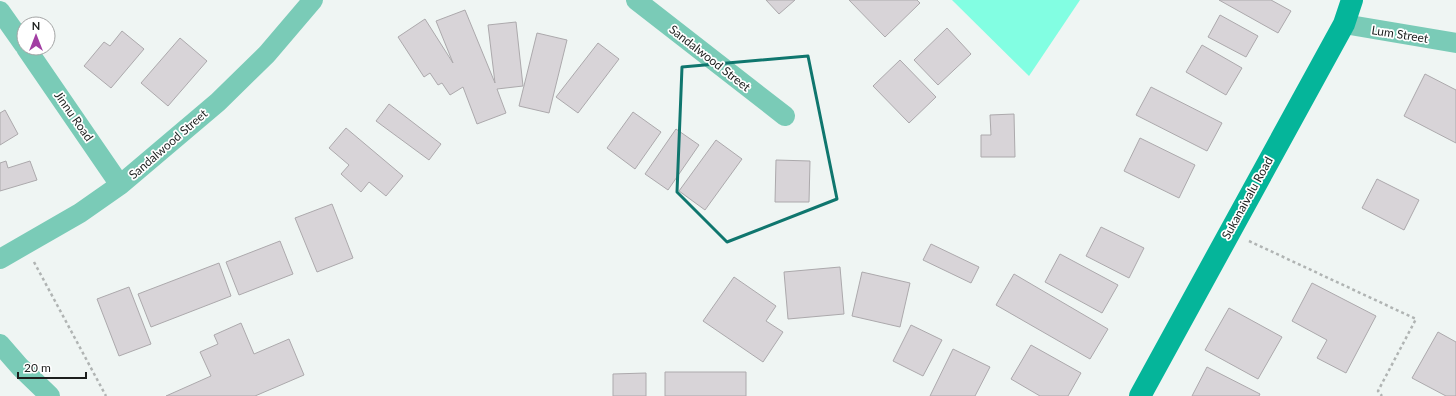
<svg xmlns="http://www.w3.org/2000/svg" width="1456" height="396" font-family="Lato,sans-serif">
<rect width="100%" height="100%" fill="#eff5f3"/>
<!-- green -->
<path fill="#82fee2" d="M952,0H1080L1029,76Z"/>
<!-- building -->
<path fill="#d8d4d8" stroke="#aca9ac" d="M766,0H795L779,14Z
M849,0H917L920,3L885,37Z
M1219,0H1271L1291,11L1278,33Z
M465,10L495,83L488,25L516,22L523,86L497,89L506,113L477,124L463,87L450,95L442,83L438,85L430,73L424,77L398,37L425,19L453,63L436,21Z
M1220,15L1258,36L1246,57L1208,37Z
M947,28L971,54L938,85L914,60Z
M122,31L144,49L111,88L84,66L104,42L110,46Z
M537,33L567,40L549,113L519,106Z
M180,38L207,61L168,106L141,83Z
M598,43L619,59L578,113L556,97Z
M1202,45L1242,68L1226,95L1186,72Z
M900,60L936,97L909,123L873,86Z
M1425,74L1456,90V143L1404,116Z
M1151,87L1222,123L1207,151L1136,115Z
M389,104L441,144L429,160L376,121Z
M5,110L18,134L0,145V113Z
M633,112L661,132L635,169L607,148Z
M1014,114L1015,157H981V135H991L990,115Z
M346,128L403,176L386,196L369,182L361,192L341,174L349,165L329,148Z
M676,129L699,145L668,190L645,174Z
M1140,138L1195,165L1179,198L1124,171Z
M716,140L742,159L705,210L679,191Z
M776,160L810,161L809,202H775Z
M6,161L8,168L30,161L37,180L0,191V163Z
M1377,179L1419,200L1404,230L1362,208Z
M332,204L353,258L317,272L295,218Z
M1101,227L1144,248L1129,278L1086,256Z
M280,241L293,274L239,295L226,262Z
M931,244L979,267L971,283L923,260Z
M1060,254L1118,285L1102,313L1045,282Z
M219,263L231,296L151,327L138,294Z
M840,267L844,314L788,319L784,272Z
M862,272L910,283L900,327L852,316Z
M1014,274L1108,329L1090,359L996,305Z
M734,277L776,306L766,321L783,332L763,362L703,321Z
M1312,283L1376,316L1346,373L1317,358L1327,340L1292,321Z
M129,287L151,344L119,356L97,299Z
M1229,308L1282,337L1258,379L1205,350Z
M241,323L254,354L289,339L304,375L255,396H166L211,376L200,352L218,344L214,335Z
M911,325L942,340L923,376L893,361Z
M1438,332L1456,342V396H1446L1412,378Z
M1031,345L1081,373L1068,396H1040L1011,379Z
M953,349L990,367L975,396H930Z
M1207,367L1260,394L1259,396H1192Z
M665,372H746V396H665Z
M646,373V396H613V374Z"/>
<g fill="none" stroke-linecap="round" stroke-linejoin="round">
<!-- path -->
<path stroke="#b0b4b3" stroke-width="2.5" stroke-dasharray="3 3" stroke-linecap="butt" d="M1249,241L1416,319L1378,391L1382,396
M34,262L106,396"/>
<!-- minor -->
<path stroke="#7acbb7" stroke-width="20" d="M636,0L785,116
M0,11L24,45
M1344,24L1456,43
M26,48L120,185
M0,259L80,213L120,185L218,102L267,54L313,0
M0,344L20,367L50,396"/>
<!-- secondary -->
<path stroke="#05b59a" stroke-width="22" d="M1140,396L1344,24L1352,0"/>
</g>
<!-- marked area -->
<path fill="none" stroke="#0f766e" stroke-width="3" stroke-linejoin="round" d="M808,56L837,199L727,242L677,192L682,67Z"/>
<g text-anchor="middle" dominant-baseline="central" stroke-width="3.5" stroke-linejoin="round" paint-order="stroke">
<!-- street labels -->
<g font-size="12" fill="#1c1e1d" stroke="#fff">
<text transform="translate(1400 34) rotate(9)">Lum Street</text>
<text transform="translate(710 58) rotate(38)">Sandalwood Street</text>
<text transform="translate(74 116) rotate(55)">Jinnu Road</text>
<text transform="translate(168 144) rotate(-41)">Sandalwood Street</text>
<text transform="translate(1247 198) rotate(-61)">Sukanaivalu Road</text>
</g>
</g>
<!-- north arrow -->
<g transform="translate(36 36)"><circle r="19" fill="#ffffff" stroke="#a4a5a5"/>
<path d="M0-3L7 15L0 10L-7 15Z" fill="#a23ea3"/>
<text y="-6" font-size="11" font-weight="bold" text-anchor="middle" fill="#1c1e1d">N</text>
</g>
<!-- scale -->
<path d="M18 372v6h68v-6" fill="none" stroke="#1c1e1d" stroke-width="2"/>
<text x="24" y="372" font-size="12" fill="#1c1e1d" stroke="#ffffff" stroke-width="3" paint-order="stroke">20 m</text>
</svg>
